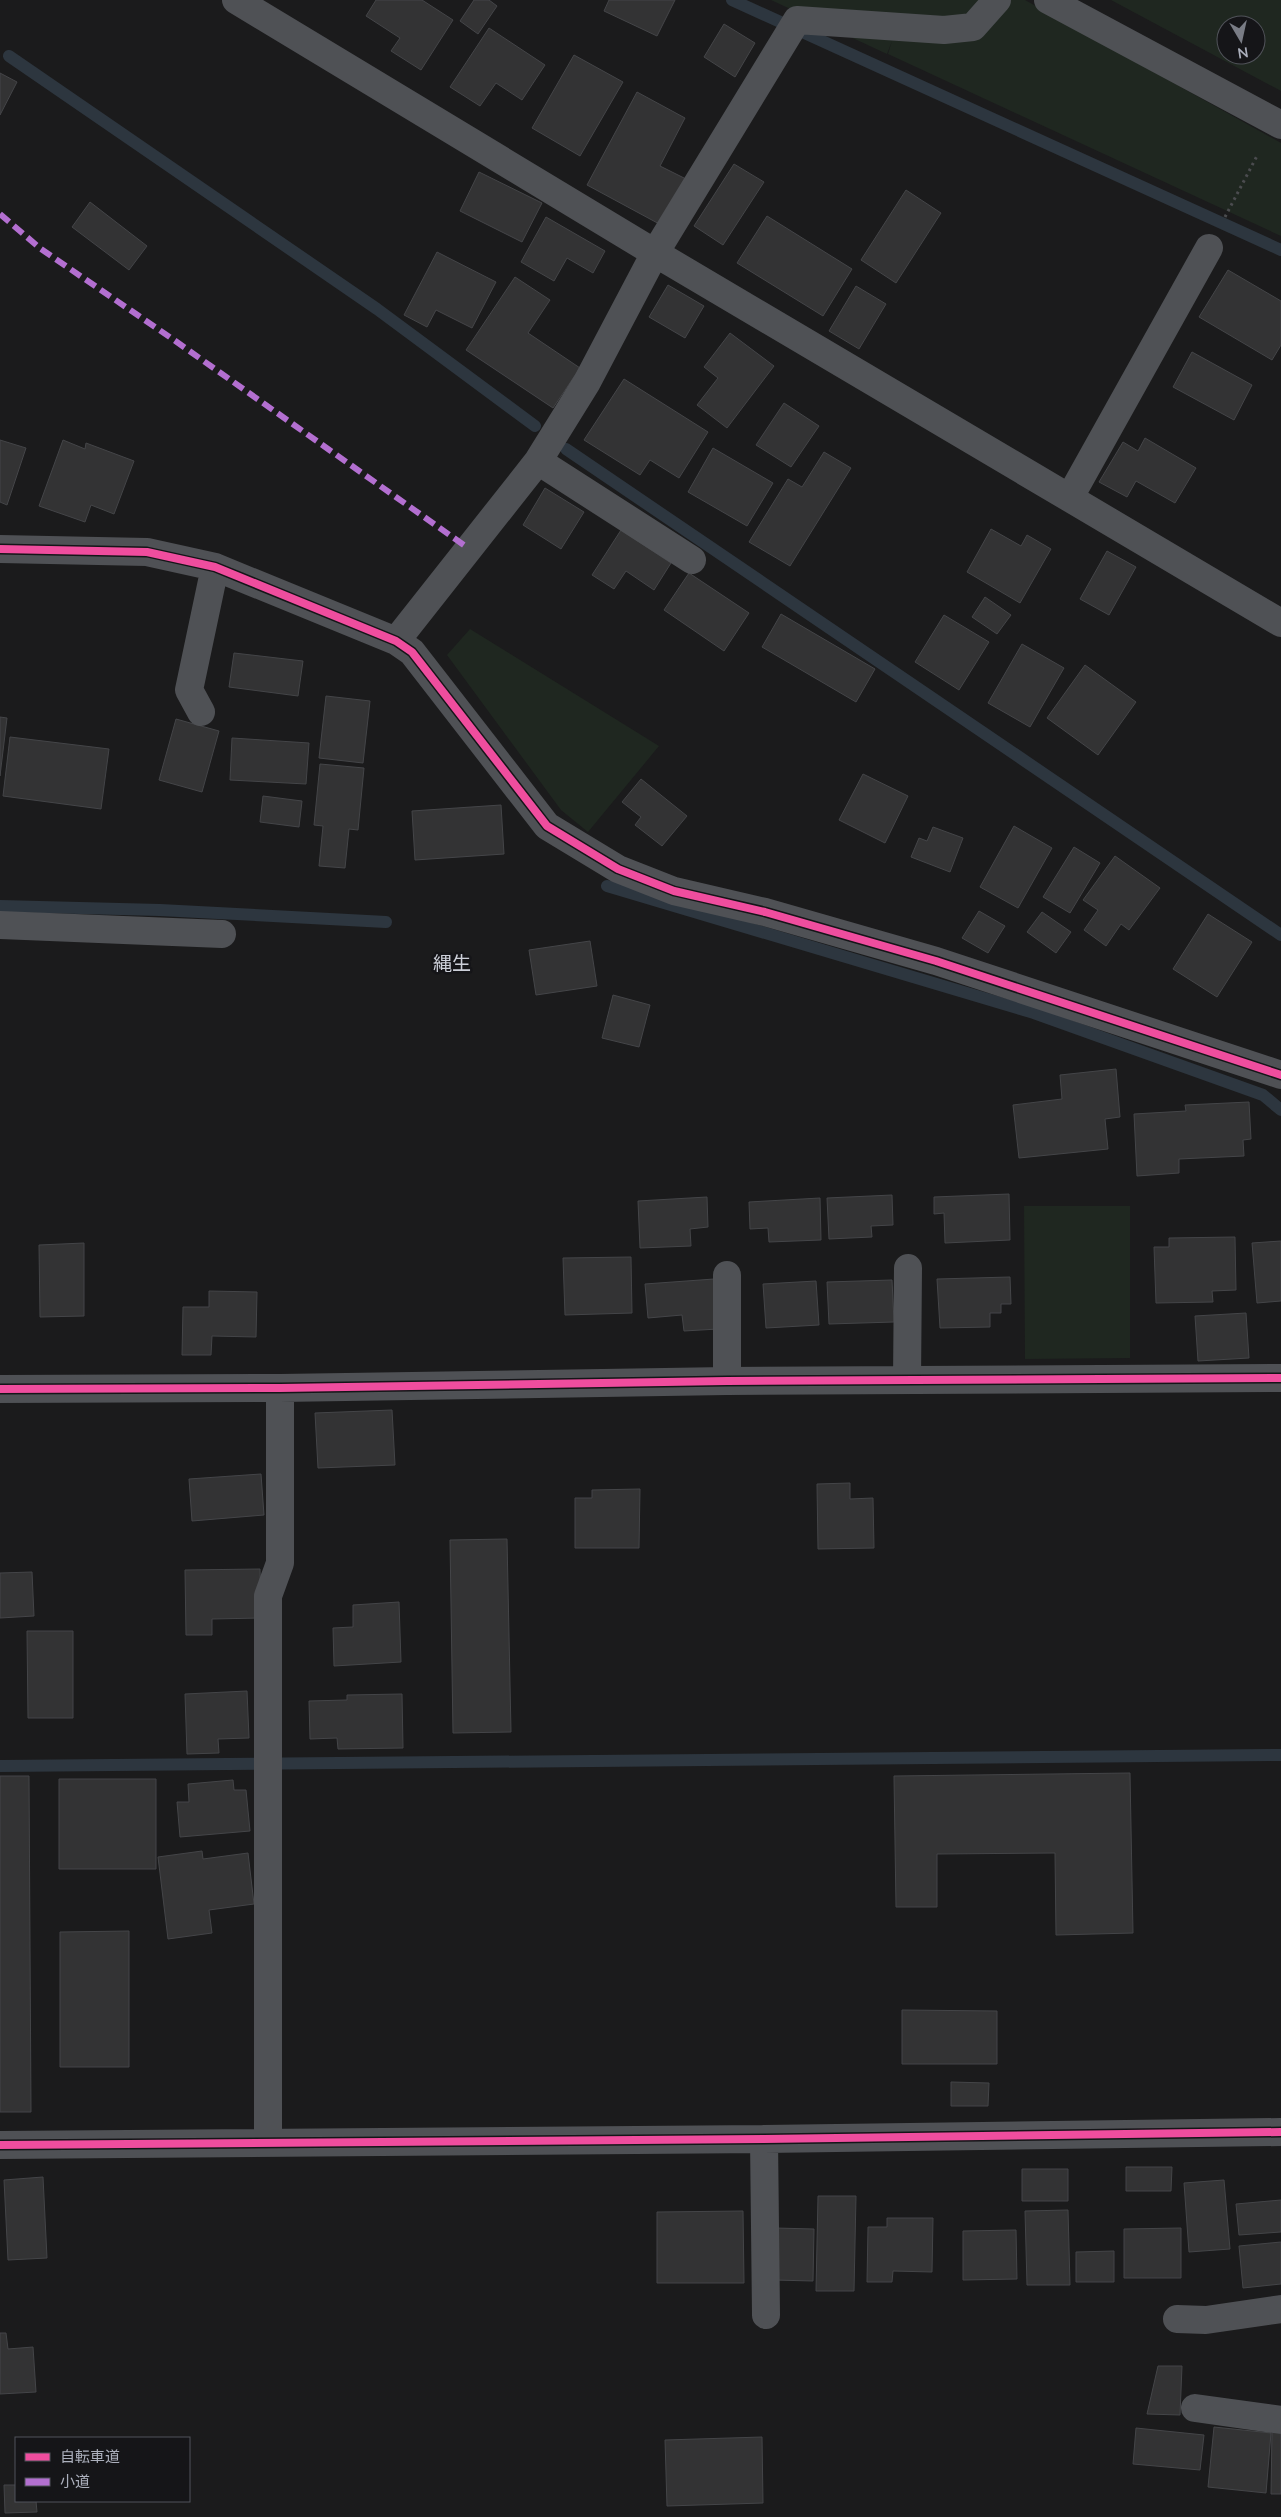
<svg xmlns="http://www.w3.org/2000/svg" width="1281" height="2517" font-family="Lato,'Noto Sans JP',sans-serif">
<rect width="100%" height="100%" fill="#1b1b1c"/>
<!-- green -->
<path fill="#1f2720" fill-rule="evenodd" d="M771,0H1025L1281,143V236L888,54L892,41L887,54Z
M1111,0H1281V91ZM1226,25H1256V55H1226Z
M470,629L659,746L588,832L561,810L447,655Z
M1024,1206H1130V1358L1025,1359Z"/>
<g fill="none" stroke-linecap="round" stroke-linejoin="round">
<!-- stream -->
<path stroke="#2d363f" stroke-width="12" d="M732,0L1281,250
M9,56L377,309L535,426
M566,449L1281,935
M607,886L1034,1013L1263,1095L1281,1110
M0,906L160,910L386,922
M0,1766L1281,1755"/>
</g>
<!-- building -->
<path fill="#333334" stroke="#444548" d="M376,0H422L453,20L421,70L391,51L400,38L366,16Z
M474,0H489L497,6L478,34L460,21Z
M609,0H675L657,36L604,11Z
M724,24L755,43L735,77L704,57Z
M489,28L545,65L522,100L496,83L480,106L450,87Z
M574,55L623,82L580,156L532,128Z
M0,73L17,82L0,115Z
M637,92L685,118L660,166L688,180L663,226L587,185Z
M734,164L764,182L723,245L694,226Z
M479,172L542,203L522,242L460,211Z
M906,190L941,213L896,283L861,260Z
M90,202L147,246L129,270L72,227Z
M767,216L852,269L823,316L737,263Z
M546,217L605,251L593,273L567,258L554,281L521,262Z
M437,252L496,282L472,328L436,310L427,327L404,315Z
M1228,270L1281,301V345L1272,360L1199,317Z
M515,277L550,300L528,333L580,368L553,408L466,350Z
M668,285L704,306L685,338L649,317Z
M856,286L886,304L859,349L829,331Z
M730,333L774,366L727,428L697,405L718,378L704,367Z
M1192,352L1252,385L1234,420L1173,387Z
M624,379L708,432L679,478L650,460L640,475L584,440Z
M784,403L819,426L791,467L756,445Z
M1145,438L1196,468L1175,503L1136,481L1127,497L1099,482L1123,442L1138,451Z
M0,440L26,448L7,505L0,502Z
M63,440L85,449L86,443L134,461L114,514L91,505L85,522L39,506Z
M713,448L773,483L747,526L688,492Z
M824,452L851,468L790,566L749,542L788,479L802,487Z
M545,488L584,512L561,549L523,525Z
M991,529L1021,546L1027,535L1051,549L1020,603L967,572Z
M621,530L671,563L654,590L626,571L614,589L592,575Z
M1107,551L1136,567L1109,615L1080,599Z
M689,573L749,613L724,651L664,610Z
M985,597L1011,615L997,634L972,617Z
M781,614L875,669L856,702L762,647Z
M944,615L989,642L959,690L915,662Z
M1022,644L1064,668L1030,727L988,703Z
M234,653L303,661L298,696L229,687Z
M1085,665L1136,702L1098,755L1047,718Z
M326,696L370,701L363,763L319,758Z
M0,717L7,718L0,776Z
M176,719L219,731L202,792L159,780Z
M10,737L109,749L101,809L3,796Z
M232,738L309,743L306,784L230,780Z
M320,764L364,768L358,830L349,829L345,868L319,866L323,826L314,825Z
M863,774L908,796L885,843L839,820Z
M641,779L687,816L662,846L635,825L641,817L622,802Z
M263,796L302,801L299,827L260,822Z
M501,805L504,854L415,860L412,811Z
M1014,826L1052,848L1018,908L980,887Z
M933,827L963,838L950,872L911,857L919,838L927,841Z
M1074,847L1100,863L1070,913L1043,897Z
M1115,856L1160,888L1129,930L1121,924L1106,946L1084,930L1098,910L1083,900Z
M979,911L1005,926L988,953L962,938Z
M1042,912L1071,932L1056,953L1027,932Z
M1208,914L1252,942L1217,997L1173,969Z
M590,941L597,986L536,995L529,950Z
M613,995L650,1005L639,1047L602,1038Z
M1116,1069L1120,1117L1105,1119L1108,1149L1019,1158L1013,1105L1062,1099L1060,1075Z
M1249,1102L1251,1139L1243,1140L1244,1156L1179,1159V1173L1137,1176L1134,1114L1186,1111L1185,1105Z
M1009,1194L1010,1240L945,1243L944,1213L934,1214V1197Z
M892,1195L893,1225L871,1226L872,1237L829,1239L827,1198Z
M707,1197L708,1227L690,1229L691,1246L640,1248L638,1201Z
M820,1198L821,1240L769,1242L768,1228L750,1229L749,1202Z
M1235,1237L1236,1290L1212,1291L1213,1302L1156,1303L1154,1247H1169V1238Z
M1281,1241V1301L1257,1303L1252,1243Z
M84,1243V1316L40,1317L39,1245Z
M631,1257L632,1313L565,1315L563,1258Z
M1010,1277L1011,1304H1001V1313H990V1327L940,1328L937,1279Z
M714,1279L718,1329L684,1331L682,1315L648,1318L645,1284Z
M892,1280L894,1322L829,1324L827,1282Z
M816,1281L819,1325L766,1328L763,1284Z
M209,1291L257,1292L256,1337L212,1336L211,1355H182L183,1307H209Z
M1246,1313L1249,1358L1198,1361L1195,1316Z
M392,1410L395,1465L318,1468L315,1413Z
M261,1474L264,1515L192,1521L189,1479Z
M850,1483V1499L873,1498L874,1548L818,1549L817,1484Z
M640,1489L639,1548H575V1498H592V1490Z
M507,1539L511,1732L453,1733L450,1540Z
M260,1569L261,1618L212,1619V1635H186L185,1570Z
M32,1572L34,1616L0,1618V1573Z
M399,1602L401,1662L334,1666L333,1628L353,1627V1605Z
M27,1631H73V1718H28Z
M247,1691L249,1738L218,1739L219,1753L187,1754L185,1694Z
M402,1694L403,1748L338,1749L337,1738L310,1739L309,1701L347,1700V1695Z
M1130,1773L1133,1933L1056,1935L1055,1853L937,1854V1907H896L894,1776Z
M0,1776H29L31,2112H0Z
M59,1779H156V1869H59Z
M233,1780L234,1790H246L250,1831L180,1837L177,1802H189L188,1784Z
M202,1851L203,1859L248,1853L254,1904L209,1910L212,1933L168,1939L158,1857Z
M129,1931V2067H60V1932Z
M902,2010L997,2011V2064H902Z
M951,2082L989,2083L988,2106H951Z
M1126,2167H1172L1171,2191H1126Z
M1022,2169H1068V2201H1022Z
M43,2177L47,2258L8,2260L4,2180Z
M1224,2180L1230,2249L1189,2252L1184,2183Z
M818,2196H856L854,2291H816Z
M1281,2200V2232L1239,2235L1236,2204Z
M1068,2210L1070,2285H1027L1025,2211Z
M743,2211L744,2283H657V2212Z
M887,2218H933L932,2272L893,2271L892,2282H867L868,2227H887Z
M775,2228L814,2229L813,2281L774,2280Z
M1181,2228V2278H1124V2229Z
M1016,2230L1017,2279L963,2280V2231Z
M1281,2242V2284L1243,2288L1239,2246Z
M1114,2251V2282H1076V2252Z
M0,2333H6L8,2349L33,2347L36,2392L0,2394Z
M1158,2366H1182L1180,2415L1147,2414Z
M1214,2427L1271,2433L1266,2493L1208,2487Z
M1136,2428L1204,2435L1200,2470L1133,2464Z
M1272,2431H1281V2494H1271Z
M762,2437L763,2503L667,2506L665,2440Z
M4,2485H16V2501H36L37,2512L5,2513Z"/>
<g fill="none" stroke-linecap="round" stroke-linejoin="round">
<!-- path -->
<path stroke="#4b4c4f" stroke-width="3" stroke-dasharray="2.5 4" stroke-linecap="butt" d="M1225,217L1258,154"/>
<!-- minor -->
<path stroke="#4f5155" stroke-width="28" d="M236,0L655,253L1281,623
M1048,0L1281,125
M538,461L692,560
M1070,497L1209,248
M0,549L147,552L215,567L396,641L412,652L547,826L618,869L674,891L765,912L936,961L1281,1075
M396,641L538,461L587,382L655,253L797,20L944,30L973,27L997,0
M201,712L189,690L215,567
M0,925L222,934
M727,1275V1381
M907,1380L908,1268
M0,1389L280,1388L727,1381L1281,1378
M764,2139L766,2315
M268,2142V1596L280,1563V1388
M0,2145L764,2139L1281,2132
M1177,2319L1206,2320L1281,2309
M1195,2408L1281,2420"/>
<!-- quiet -->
<path stroke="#b36fd0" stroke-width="6" stroke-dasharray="12 6" stroke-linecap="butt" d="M0,214L41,249L174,340L468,548"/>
<defs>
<path id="cycleway" d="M0,549L147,552L215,567L396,641L412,652L547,826L618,869L674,891L765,912L936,961L1281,1075
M0,1389L280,1388L727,1381L1281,1378
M0,2145L764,2139L1281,2132"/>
</defs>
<!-- cycleway casing -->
<use href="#cycleway" stroke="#151518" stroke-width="11"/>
<!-- cycleway -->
<use href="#cycleway" stroke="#ef4d9e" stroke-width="8"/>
</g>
<g text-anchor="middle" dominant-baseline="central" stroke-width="5" stroke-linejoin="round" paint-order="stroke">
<!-- quarter labels -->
<g font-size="19" fill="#cdd0d9" stroke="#151518">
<text x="452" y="962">縄生</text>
</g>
</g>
<!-- legend -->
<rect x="15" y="2437" width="175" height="65" fill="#151518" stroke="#51535a"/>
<rect x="25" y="2453" width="25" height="8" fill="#ef4d9e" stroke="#51535a"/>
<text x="60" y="2462" font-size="15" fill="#acb0bd">自転車道</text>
<rect x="25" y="2478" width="25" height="8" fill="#b36fd0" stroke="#51535a"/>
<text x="60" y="2487" font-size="15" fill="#acb0bd">小道</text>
<!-- north arrow -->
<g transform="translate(1241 40) rotate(171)"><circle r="24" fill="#151518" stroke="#51535a"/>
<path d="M0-4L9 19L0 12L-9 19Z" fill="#797c85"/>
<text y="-8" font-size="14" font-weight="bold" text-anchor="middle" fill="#acb0bd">N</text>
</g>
</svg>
